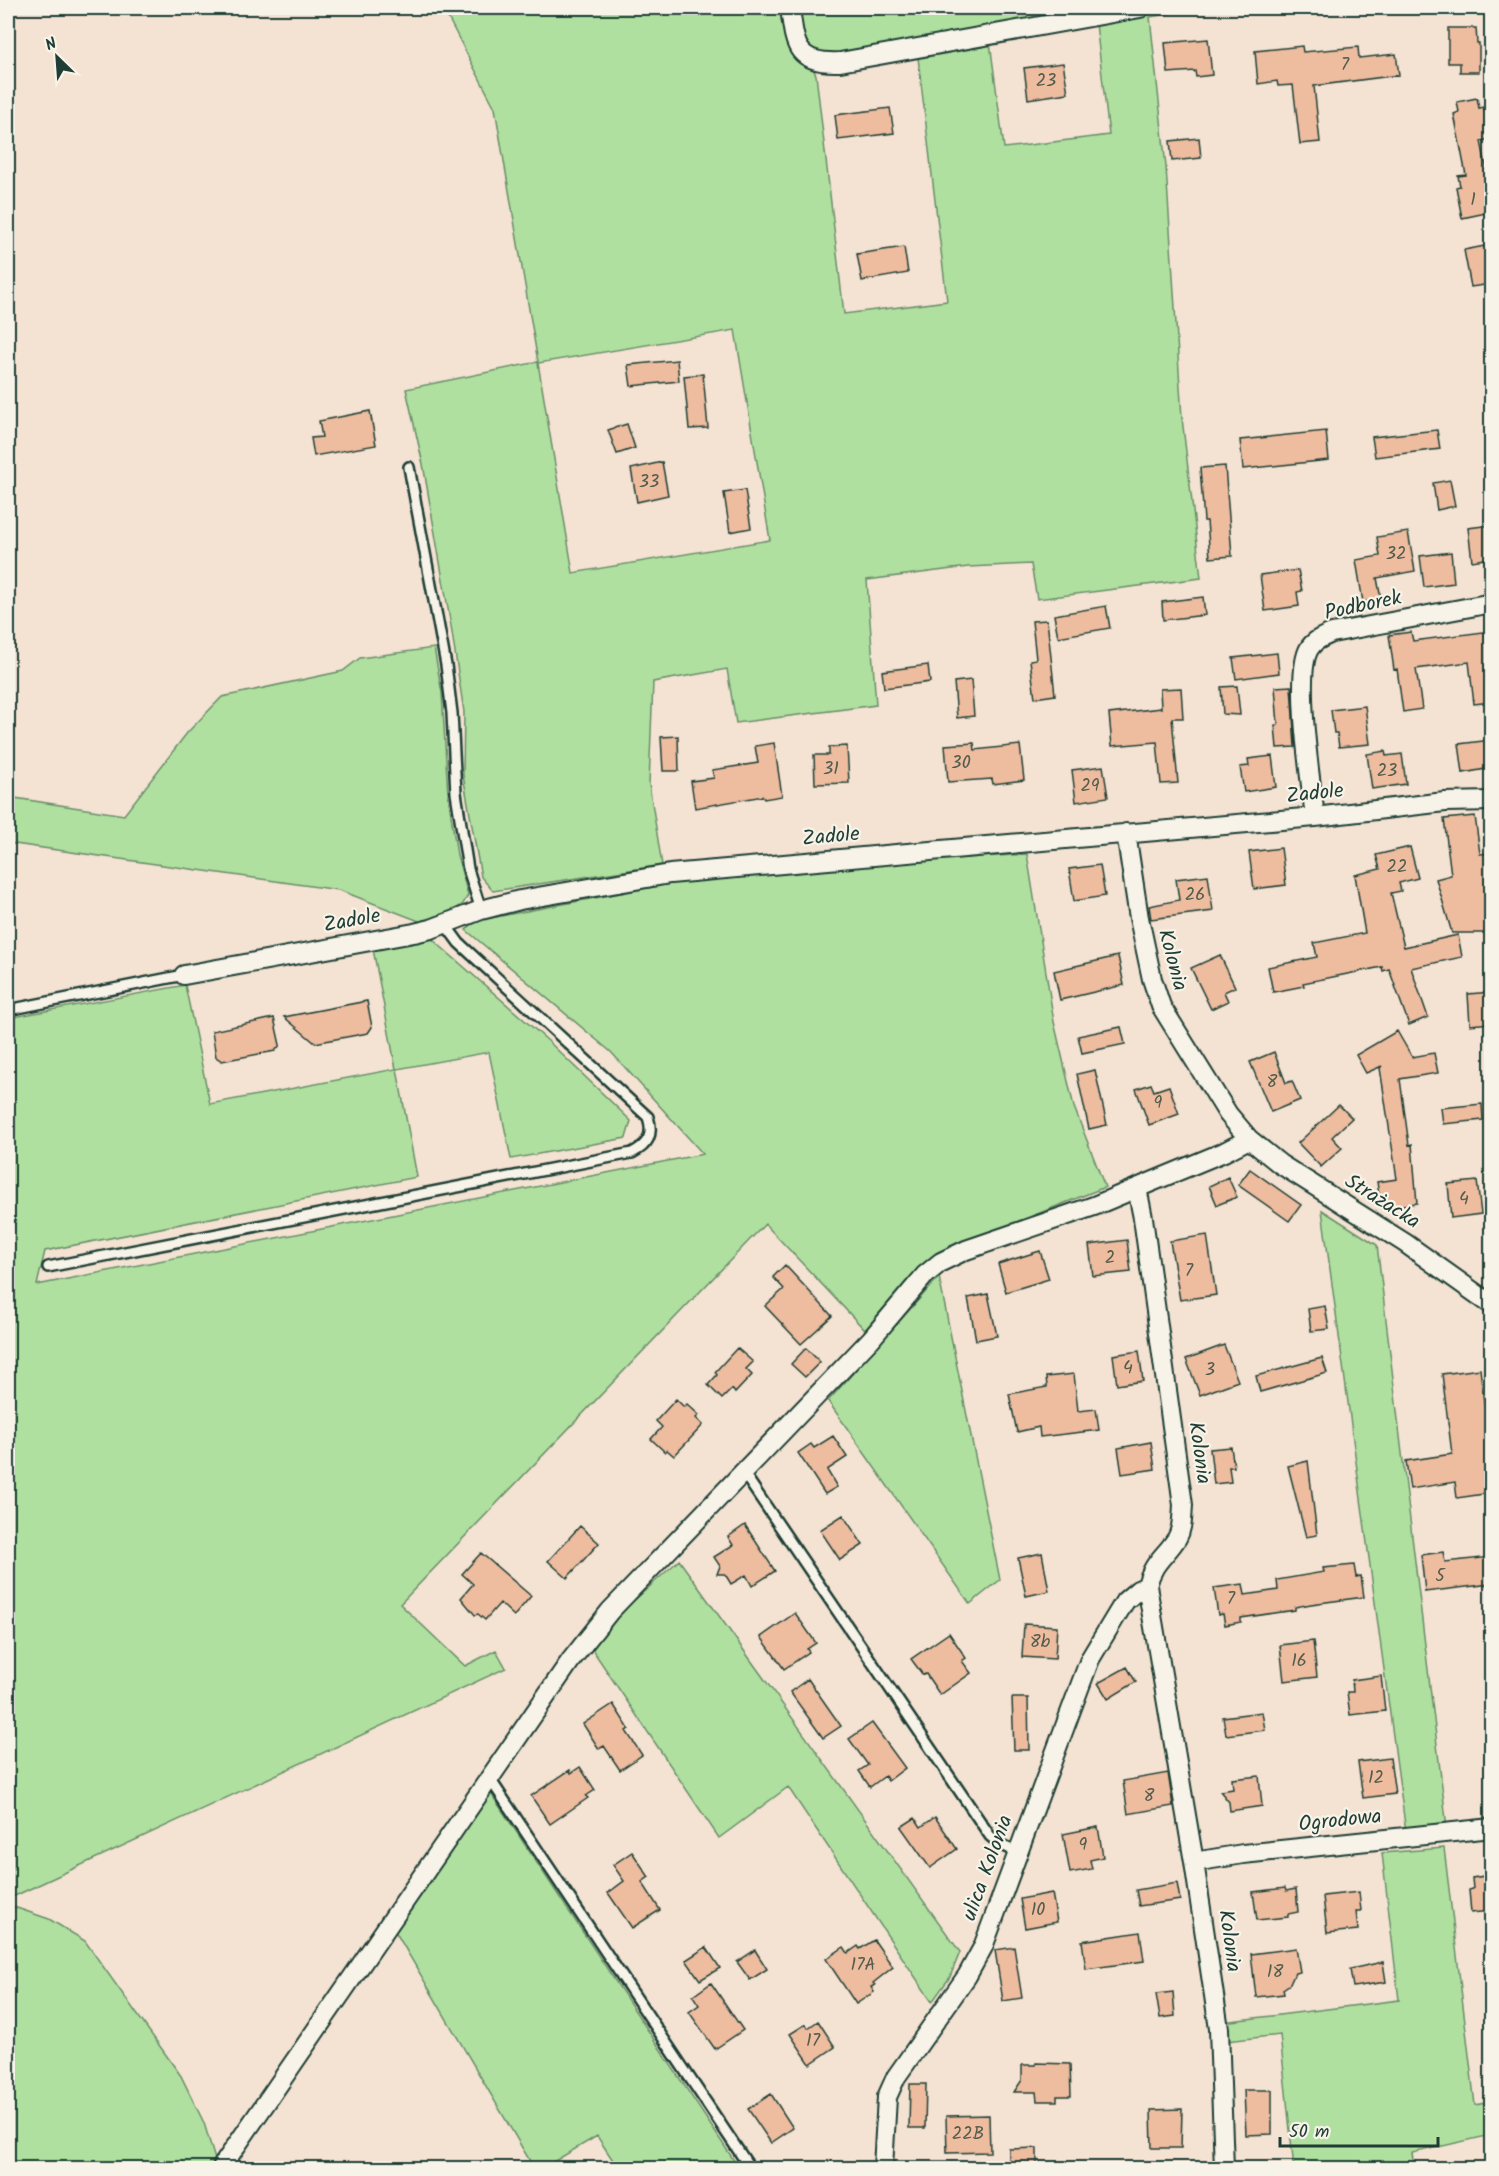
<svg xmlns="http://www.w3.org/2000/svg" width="1499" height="2176" font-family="Kalam,sans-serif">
<rect width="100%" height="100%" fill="#f4e2d2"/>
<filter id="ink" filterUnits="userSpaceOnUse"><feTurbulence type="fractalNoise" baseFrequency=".0167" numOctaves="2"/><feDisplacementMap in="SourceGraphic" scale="12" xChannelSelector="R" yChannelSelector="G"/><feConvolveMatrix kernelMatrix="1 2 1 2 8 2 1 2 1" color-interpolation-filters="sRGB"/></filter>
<g filter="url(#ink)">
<!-- green -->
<path fill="#b0e09f" stroke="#688e6a" stroke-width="1.5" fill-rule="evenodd" d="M443,8H1200L1150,17L1166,167L1182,418L1201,578L1037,599L1031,564L968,567L867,580L876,705L736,723L727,669L653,682L649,784L662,865L493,891L481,877L463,775L464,712L451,626L423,464L406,389L538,362L495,108ZM1096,24L1109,135L1004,148L989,35ZM917,49L947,301L844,314L816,75L809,60ZM735,330L770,540L573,573L538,363Z
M434,648L442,693L448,795L457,855L468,895L463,904L445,916L419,921L339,890L8,843V797L124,815L187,733L222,697L343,671L360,658Z
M1027,854L1054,1022L1074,1107L1105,1187L964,1243L935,1257L908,1279L865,1330L765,1224L400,1604L465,1666L496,1650L506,1668L8,1899V1018L185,985L210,1104L396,1069L373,949L431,938L547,1040L631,1121L626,1138L511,1159L489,1052L397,1069L417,1177L45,1251L37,1285L703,1154L611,1052L466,930L471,925L480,920L673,883L840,866Z
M1322,1210L1377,1245L1447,1828L1406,1832Z
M939,1277L1000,1580L970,1604L828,1401Z
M679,1560L960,1952L950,1977L932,2002L788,1787L719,1838L592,1649L617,1616Z
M490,1792L739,2168H618L597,2136L543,2168H534L395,1931Z
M1444,1848L1475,2105L1491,2102V2135L1412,2153L1414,2168H1294L1280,2035L1227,2041L1223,2022L1399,2000L1382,1853Z
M8,1905L49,1919L85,1941L181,2076L204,2123L216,2163L206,2168H8Z"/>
<!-- building -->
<path fill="#eebc9e" stroke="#1f3d34" stroke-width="1.5" d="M1448,28H1476L1477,43H1479V72H1460V63H1448Z
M1208,39L1212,75L1196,77L1195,71L1168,73L1165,43Z
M1302,46L1303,52L1358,47L1359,58L1396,54L1399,75L1314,86L1320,142L1300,144L1293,85L1278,86L1277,81L1258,84L1255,51Z
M1063,63L1068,93L1028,99L1024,68Z
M1477,98L1479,108L1484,107L1490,139L1481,141L1489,181H1485L1491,212L1462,218L1456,187L1460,186L1458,176L1466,175L1454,114L1459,112L1457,102Z
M890,108L894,133L838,140L835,115Z
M1199,138L1201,158L1172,161L1170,141Z
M1490,245L1491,284L1471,287L1464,250Z
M904,247L908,273L862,281L857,254Z
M677,360L679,381L631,386L628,365Z
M703,374L708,428L689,429L684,376Z
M370,411L376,445L314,456L311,438L322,437L319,421Z
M627,424L635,448L617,454L608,430Z
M1437,430L1440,449L1375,457L1372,437Z
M1326,431L1329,460L1243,469L1240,440Z
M662,462L668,495L637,502L631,469Z
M1225,466L1232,556L1210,558L1207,521H1204L1200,468Z
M1450,480L1455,506L1437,510L1433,483Z
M745,490L751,528L730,532L724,493Z
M1491,525V558L1472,561L1468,528Z
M1408,532L1415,571L1377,578L1381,599L1363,602L1356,560L1380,556L1377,537Z
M1451,552L1454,583L1424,587L1420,556Z
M1298,570L1302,591L1297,592L1299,606L1265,611L1260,575Z
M1203,597L1205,615L1163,620L1162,602Z
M1106,606L1110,628L1058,637L1054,615Z
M1047,620L1055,695L1035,698L1030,660L1036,659L1032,621Z
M1491,631V702L1474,704L1469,662L1416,669L1422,709L1403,712L1397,669L1394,670L1389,635L1411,632L1413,641Z
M1277,653L1279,673L1236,679L1233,658Z
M928,665L930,682L884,688L882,671Z
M971,680L974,716L957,718L954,682Z
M1237,686L1240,715L1223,714L1221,687Z
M1291,686L1295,747L1277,748L1275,726L1278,725L1275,687Z
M1181,688L1183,718H1172L1178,783L1161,784L1157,742L1112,746L1109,714L1161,708L1160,689Z
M1365,706L1370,744L1339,747L1337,733H1334L1331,710Z
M678,736L679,771H663L661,737Z
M1491,740V768L1463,773L1459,744Z
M774,743L782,796L764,799L763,796L695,808L691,781L714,778L712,770L758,763L755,746Z
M974,743L975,750L1020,745L1024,780L993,784L992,779L948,782L945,745Z
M847,746L849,783L815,784L814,755H829V747Z
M1385,751L1386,756L1402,754L1406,784L1372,789L1367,754Z
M1272,756L1276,787L1244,792L1240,767L1249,766L1248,759Z
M1103,766L1108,797L1076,802L1072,770Z
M1475,816L1480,854L1491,853V933H1452L1436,879L1451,875L1444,819Z
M1410,847L1418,878L1399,883L1401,891L1391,893L1404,947L1458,935L1462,957L1411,968L1428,1017L1409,1025L1389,969L1383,971L1382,967L1303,983L1304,986L1273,992L1268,967L1317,957L1314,943L1365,933L1355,875L1380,869L1376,855Z
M1281,848L1286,885L1254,889L1249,852Z
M1100,865L1105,896L1074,901L1069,869Z
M1208,875L1213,911L1151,919L1149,906L1179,900L1176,879Z
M1220,955L1235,987L1224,992L1228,1001L1211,1009L1191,968Z
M1118,956L1124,985L1060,1000L1054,971Z
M1491,992V1023L1470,1025L1468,994Z
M367,1001L372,1027L368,1033L341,1038L315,1043L284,1017Z
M274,1018L280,1045L275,1051L222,1061L216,1057L212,1031Z
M1121,1027L1125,1044L1082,1053L1078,1036Z
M1397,1031L1412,1057L1434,1053L1438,1073L1400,1079L1409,1145L1412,1144L1417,1203L1381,1208L1377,1182L1397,1179L1380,1068L1382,1066L1366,1073L1356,1055Z
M1274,1052L1286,1083L1292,1081L1300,1100L1271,1112L1250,1062Z
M1095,1070L1107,1125L1089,1129L1077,1074Z
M1151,1084L1154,1091L1169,1086L1179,1114L1149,1125L1136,1089Z
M1482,1104L1483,1120L1443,1124L1441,1108Z
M1339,1105L1352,1118L1332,1137L1342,1148L1321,1167L1298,1143Z
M1250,1169L1301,1205L1289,1221L1238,1185Z
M1228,1177L1237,1197L1217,1205L1209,1186Z
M1477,1181L1481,1214L1451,1218L1448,1184Z
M1207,1235L1216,1295L1180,1300L1170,1241Z
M1127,1240L1131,1272L1093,1276L1089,1245Z
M1040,1251L1049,1279L1006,1292L998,1264Z
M785,1265L832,1316L801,1344L765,1306L784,1289L773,1277Z
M988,1294L997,1336L976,1340L968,1298Z
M1325,1306L1329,1329L1311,1331L1308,1309Z
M1224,1345L1238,1381L1200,1395L1186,1359Z
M737,1348L753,1362L746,1369L752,1375L735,1393L732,1389L722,1399L708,1385L717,1375L715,1372Z
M806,1348L820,1362L805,1377L791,1364Z
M1139,1351L1143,1381L1117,1385L1113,1355Z
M1322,1358L1327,1373L1260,1392L1256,1376Z
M1480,1369L1491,1461V1493L1457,1498L1455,1482L1410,1489L1406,1461L1452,1454L1442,1374Z
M1074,1374L1078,1411L1096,1409L1099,1430L1040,1437L1039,1427L1017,1432L1009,1394L1047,1387L1046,1377Z
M676,1399L684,1407L687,1404L699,1415L696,1418L703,1425L674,1456L667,1450L665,1452L651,1439L662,1427L656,1421Z
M833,1436L847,1457L827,1470L837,1487L825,1494L798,1453L811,1444L814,1448Z
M1151,1442L1155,1469L1122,1474L1118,1448Z
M1231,1447L1234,1467H1229L1231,1482L1214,1484L1210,1449Z
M1308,1461L1317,1535L1306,1537L1288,1466Z
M843,1515L863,1545L840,1560L820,1530Z
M745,1525L775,1571L752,1586L746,1575L731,1584L725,1574H717L720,1566L714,1557L733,1545L728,1537Z
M580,1526L599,1543L567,1578L548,1561Z
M1443,1552L1445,1562L1491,1557V1584L1425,1592L1421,1555Z
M481,1553L531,1596L514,1616L500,1603L485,1620L478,1614L475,1615L461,1598L473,1584L462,1574Z
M1042,1553L1049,1591L1026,1596L1018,1558Z
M1354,1565L1356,1577L1361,1576L1364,1597L1311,1604L1295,1607V1610L1241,1618V1622L1225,1625L1223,1614L1218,1615L1214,1588L1243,1584L1245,1595L1278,1590L1277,1580L1324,1572L1323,1568Z
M795,1613L816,1643L807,1649L809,1652L784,1669L761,1637Z
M1024,1624L1057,1626L1055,1659L1022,1657Z
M949,1633L966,1658L962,1661L971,1673L940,1695L926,1674L923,1675L911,1659Z
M1313,1641L1317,1677L1284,1681L1280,1645Z
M1127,1667L1136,1682L1108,1699L1098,1683Z
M1381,1676L1385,1711L1350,1715L1347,1692H1353L1352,1680Z
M808,1679L841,1726L823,1738L790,1692Z
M1012,1698H1028L1029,1750H1014Z
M613,1704L629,1729L626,1731L642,1755L620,1770L604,1746L599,1749L583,1724Z
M1262,1712L1265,1730L1226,1735L1223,1717Z
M872,1723L905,1768L888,1781L885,1776L870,1787L859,1771L868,1765L849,1739Z
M1390,1758L1395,1794L1363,1798L1358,1762Z
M580,1767L595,1790L586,1796L588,1798L550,1824L531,1796L570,1770L571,1773Z
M1168,1773L1173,1806L1128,1814L1123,1781Z
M1259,1776L1262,1806L1230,1811L1229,1802L1220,1791L1233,1789L1232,1779Z
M935,1817L957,1849L930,1868L901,1827L915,1818L921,1827Z
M1098,1827L1103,1857L1090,1860L1092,1869L1070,1873L1063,1834Z
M632,1852L649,1877L642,1882L660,1910L632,1928L608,1893L624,1881L613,1865Z
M1491,1875V1911L1471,1913L1469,1890L1473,1889L1472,1878Z
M1177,1883L1180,1900L1139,1906L1136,1890Z
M1285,1888L1286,1891L1296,1889L1298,1912L1288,1914V1917L1257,1920L1253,1892Z
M1359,1892L1361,1911H1356L1358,1930L1327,1933L1323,1896Z
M1052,1893L1057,1922L1025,1928L1020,1899Z
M1140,1932L1144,1961L1086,1969L1082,1941Z
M874,1940L893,1967L873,1983L875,1985L871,1987L874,1992L856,2004L826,1959L844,1947L848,1953L858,1946L860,1949Z
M706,1947L720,1968L700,1980L686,1960Z
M1014,1947L1022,1998L1003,2001L995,1950Z
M1296,1948L1300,1972L1295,1973L1290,1984L1283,1989L1284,1994L1256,1997L1251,1954Z
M755,1950L767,1969L750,1980L737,1962Z
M1383,1962L1386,1982L1353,1987L1350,1969Z
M711,1983L743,2030L715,2049L689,2012L699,2005L693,1996Z
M1173,1992L1175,2016L1160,2018L1156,1994Z
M818,2021L835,2047L810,2064L790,2034L806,2024L808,2028Z
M1036,2063L1070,2064L1071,2096H1057V2101H1037L1036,2092H1014L1022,2080V2065H1036Z
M910,2084H926L925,2128H909Z
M1244,2090H1272V2134L1246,2135Z
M771,2094L793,2128L771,2143L748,2109Z
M1182,2109L1181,2148H1152L1151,2110Z
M989,2115L990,2152L947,2153L946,2116Z
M1037,2148V2169H1009V2149Z"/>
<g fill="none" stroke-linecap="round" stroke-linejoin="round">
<defs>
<path id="lane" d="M409,467L446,665L452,713L456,793L468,869L481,910
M8,1010L184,975
M48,1267L632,1153C648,1145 654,1135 648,1117L459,943L445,924
M741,1473L749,1481L990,1836L1001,1845L1017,1852
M490,1779L750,2168"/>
<path id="street" d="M790,8C795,45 795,64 840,62L1140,8
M1315,817C1311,783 1294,675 1309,649C1314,640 1323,637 1332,633L1492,603
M1126,833L1139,918L1152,979L1161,1006L1228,1114L1249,1139L1224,1152L1137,1188L1143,1218L1183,1505C1182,1516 1183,1528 1177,1538C1165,1557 1153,1561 1147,1586L1194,1862L1219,2029L1224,2168
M184,975L414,933L431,929L481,910L520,900L670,874L1315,817L1445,802L1492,801
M1249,1139L1280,1164L1405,1243L1492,1305
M1194,1862L1243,1854L1492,1828
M223,2165L571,1660L610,1611L871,1339L925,1275L941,1262L966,1250L1094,1206L1137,1188
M883,2168L887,2097L896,2077L967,1976L983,1947L1090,1659L1125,1601L1138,1590L1147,1586"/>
</defs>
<!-- lane casing -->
<use href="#lane" stroke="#1f3d34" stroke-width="14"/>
<!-- street casing -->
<use href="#street" stroke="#1f3d34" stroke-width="22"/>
<!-- lane -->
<use href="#lane" stroke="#f7f3e8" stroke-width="9"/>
<!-- street -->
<use href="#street" stroke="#f7f3e8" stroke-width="18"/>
</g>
</g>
<g text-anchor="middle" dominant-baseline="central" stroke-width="4.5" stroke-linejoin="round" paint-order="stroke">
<!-- number labels -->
<g font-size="18" fill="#535d4e">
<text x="1345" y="65">7</text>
<text x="1046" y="81">23</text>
<text x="1473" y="200">1</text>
<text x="649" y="482">33</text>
<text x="1396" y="554">32</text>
<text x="961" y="763">30</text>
<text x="831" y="769">31</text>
<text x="1387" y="771">23</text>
<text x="1090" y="786">29</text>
<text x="1397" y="867">22</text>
<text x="1195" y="895">26</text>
<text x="1272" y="1082">8</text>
<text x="1158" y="1103">9</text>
<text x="1464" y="1199">4</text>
<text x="1110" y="1258">2</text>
<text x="1189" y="1271">7</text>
<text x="1128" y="1368">4</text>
<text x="1210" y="1370">3</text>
<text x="1440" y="1576">5</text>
<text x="1231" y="1599">7</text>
<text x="1040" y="1642">8b</text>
<text x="1299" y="1661">16</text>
<text x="1376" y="1778">12</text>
<text x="1149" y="1796">8</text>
<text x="1083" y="1845">9</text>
<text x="1038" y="1910">10</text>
<text x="863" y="1965">17A</text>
<text x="1275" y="1972">18</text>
<text x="813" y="2041">17</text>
<text x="968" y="2134">22B</text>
</g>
<!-- street labels -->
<g font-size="21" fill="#1f3d34" stroke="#f7f3e8">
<text transform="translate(1363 606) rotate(-12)">Podborek</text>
<text transform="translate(1315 794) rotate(-6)">Zadole</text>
<text transform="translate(831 837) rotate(-5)">Zadole</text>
<text transform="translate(352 921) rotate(-10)">Zadole</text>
<text transform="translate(1172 960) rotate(75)">Kolonia</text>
<text transform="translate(1382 1202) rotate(32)">Strażacka</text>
<text transform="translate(1199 1453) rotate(82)">Kolonia</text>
<text transform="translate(1340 1821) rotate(-6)">Ogrodowa</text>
<text transform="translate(988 1868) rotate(-70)">ulica Kolonia</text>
<text transform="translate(1229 1941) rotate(82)">Kolonia</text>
</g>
</g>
<!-- margin -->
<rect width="1499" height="2176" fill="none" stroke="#f7f3e8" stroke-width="30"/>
<rect x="15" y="15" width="1469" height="2146" fill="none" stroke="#1f3d34" stroke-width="2" filter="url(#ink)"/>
<!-- north arrow -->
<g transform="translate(57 57) rotate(335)" stroke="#f7f3e8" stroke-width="4.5" paint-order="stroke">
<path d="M0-4.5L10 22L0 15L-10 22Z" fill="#1f3d34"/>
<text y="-9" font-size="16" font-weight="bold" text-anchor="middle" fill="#1f3d34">N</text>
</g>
<!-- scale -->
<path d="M1280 2137v9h158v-9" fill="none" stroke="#1f3d34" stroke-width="3"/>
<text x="1289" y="2137" font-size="18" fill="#1f3d34" stroke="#f7f3e8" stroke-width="4.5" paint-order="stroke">50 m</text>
</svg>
